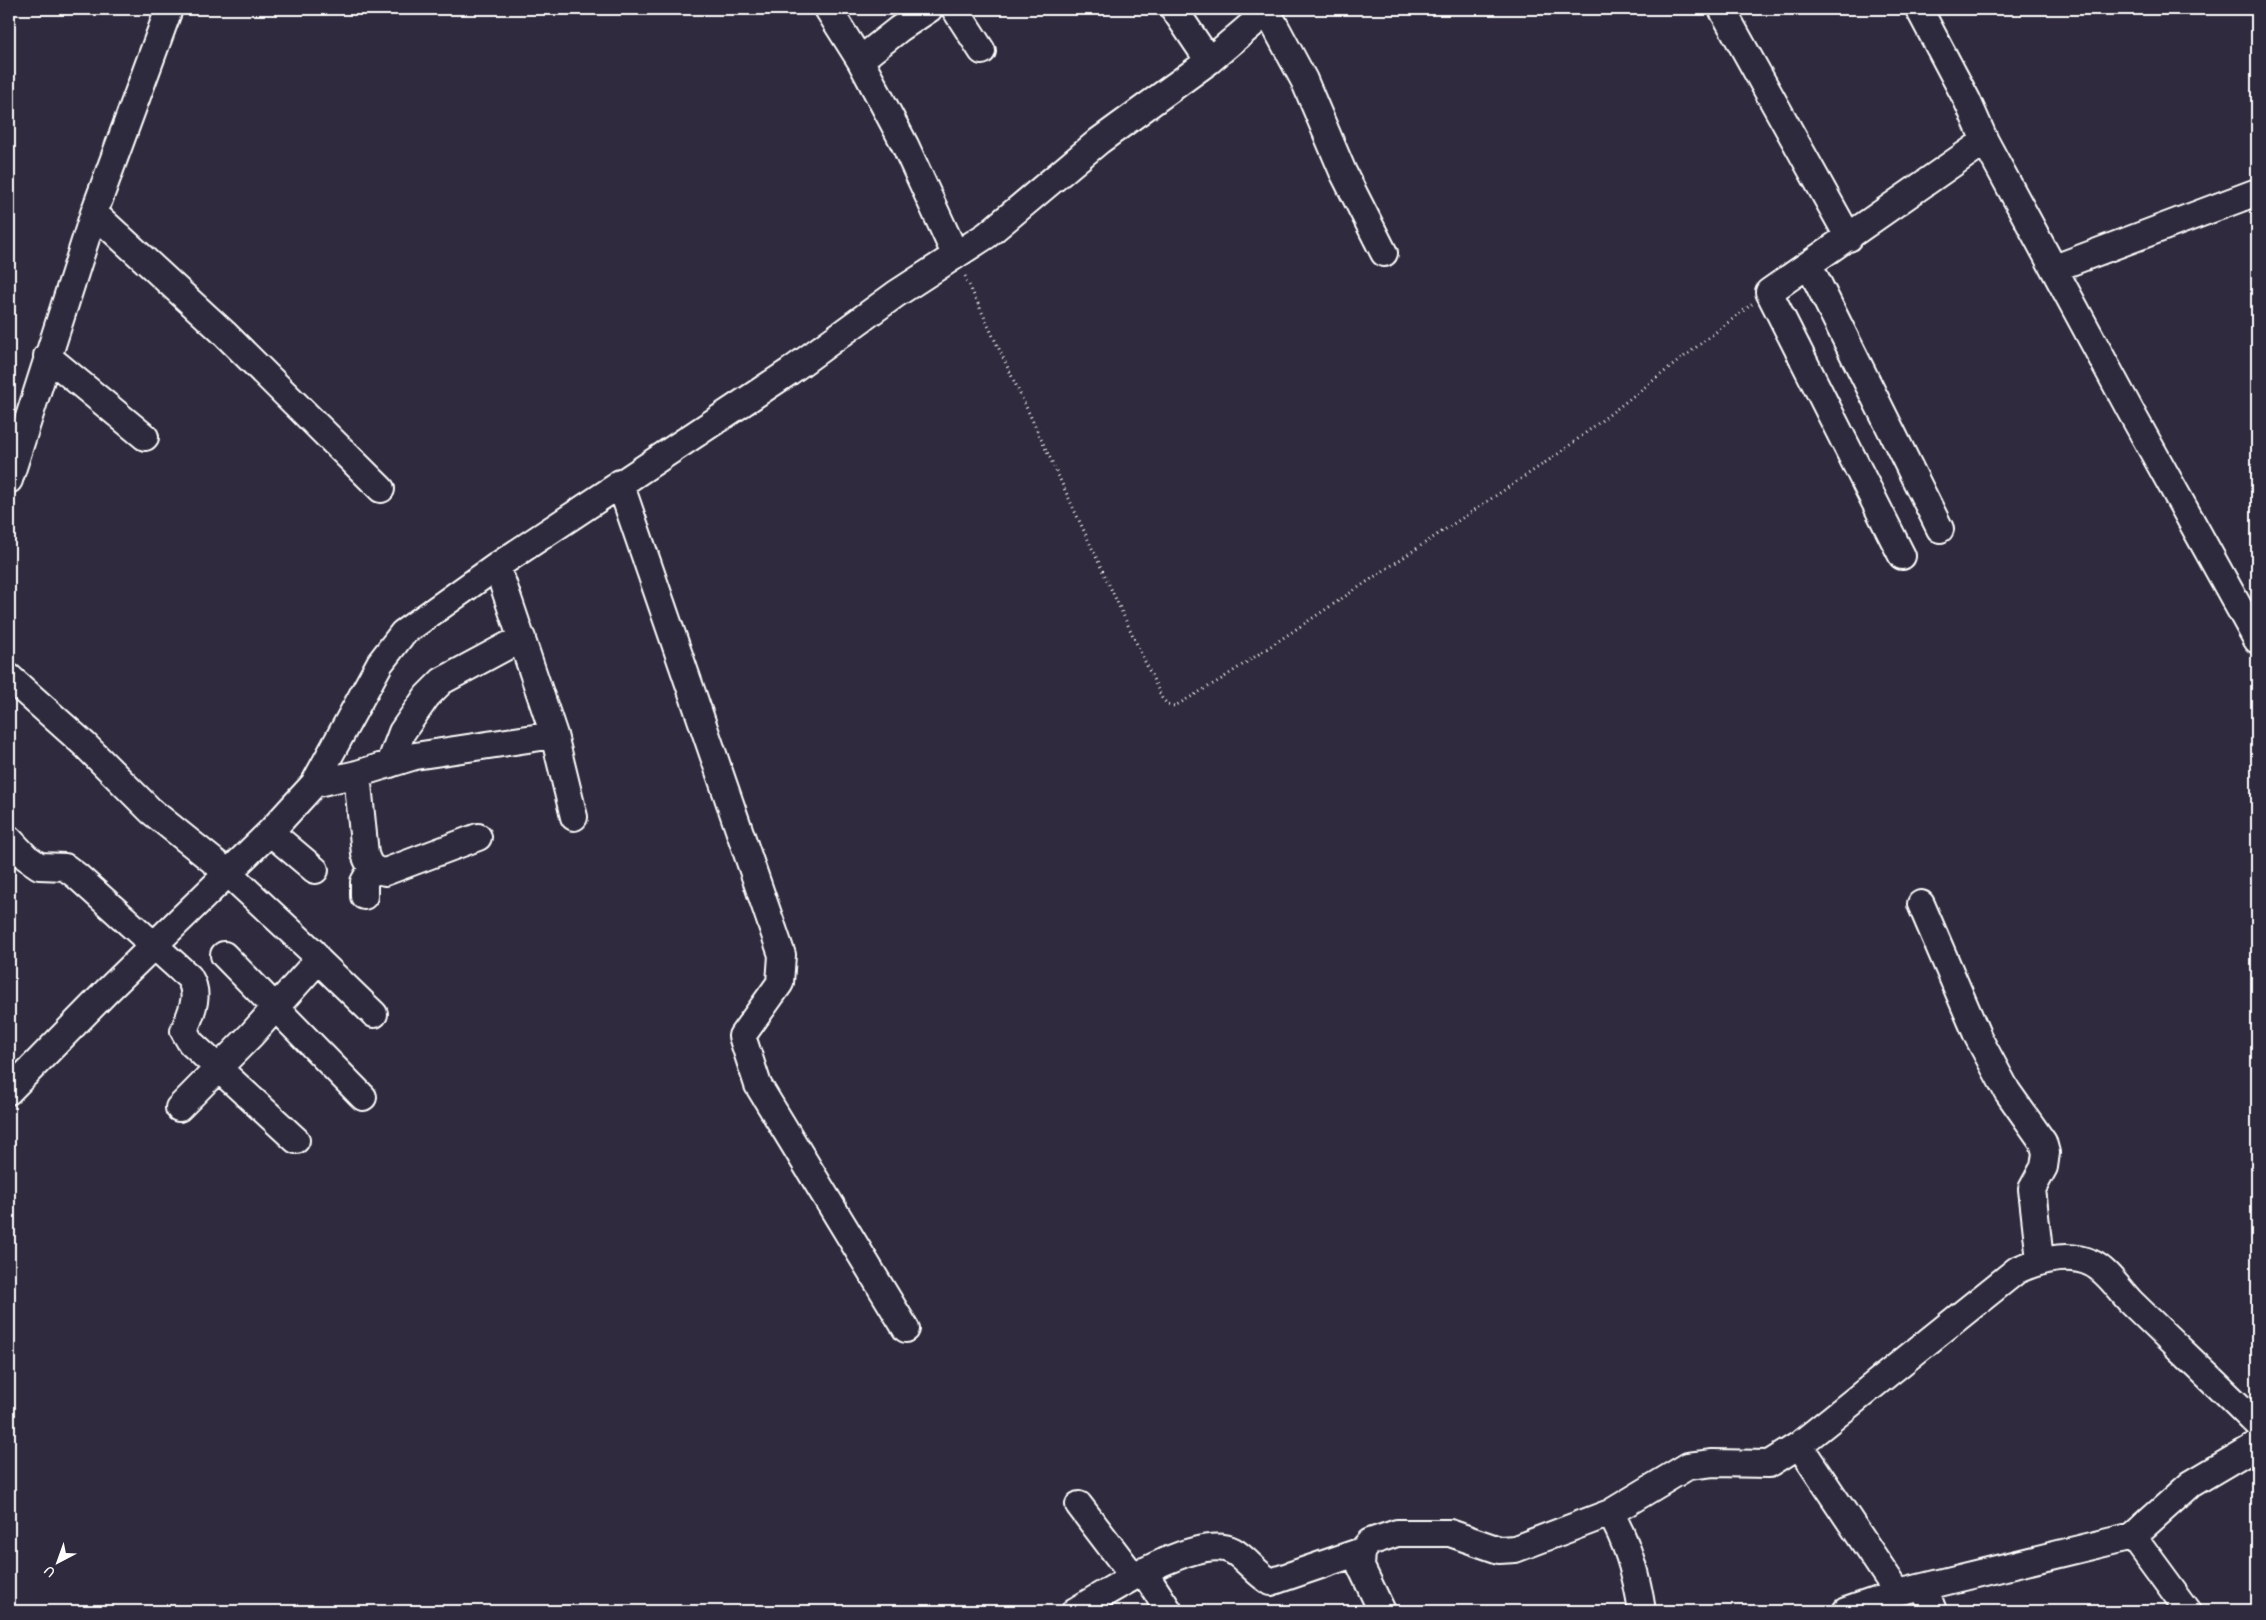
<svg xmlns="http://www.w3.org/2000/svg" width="2266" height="1620" font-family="'Comic Neue',sans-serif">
<rect width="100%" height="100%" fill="#2f2a3d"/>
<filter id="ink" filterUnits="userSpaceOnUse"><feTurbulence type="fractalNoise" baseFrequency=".02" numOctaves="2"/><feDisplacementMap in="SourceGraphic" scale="10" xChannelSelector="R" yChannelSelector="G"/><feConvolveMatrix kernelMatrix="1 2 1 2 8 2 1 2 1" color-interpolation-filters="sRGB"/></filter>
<g filter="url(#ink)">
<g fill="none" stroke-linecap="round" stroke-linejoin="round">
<defs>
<path id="minor" d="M828,9L860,60L899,29L929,9
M955,9L982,51
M1174,9L1209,61
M1722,9L1849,238
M1919,9L1967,100L1985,141L2131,412L2257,640
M1267,11L1304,80L1343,172L1384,253
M860,60L905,145L955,254
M94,213L224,333L381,489
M1809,265L1940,529
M2055,268L2257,192
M47,356L145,437
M9,480L94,213L169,9
M620,483L782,955L780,983L742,1036L758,1085L906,1329
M1902,556L1769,292L1985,141
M9,677L85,745L151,811L227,872L313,952L318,960L251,1035L179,1108
M554,735L574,817
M390,764L402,732L427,696L442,681L522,638
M357,774L365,854C369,866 372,870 385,872L478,837
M314,784L357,774L415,756L554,735L497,566
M270,832L315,870
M9,839L26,857L39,866L65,867L77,876L189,977C201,996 191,1012 184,1031L191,1043L296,1140
M364,896V882L372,868
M1921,904L1978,1037L2007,1091L2043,1142L2046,1153L2044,1167L2032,1189L2040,1260
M224,955L363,1097
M318,960L374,1014
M9,1091L107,991L270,832L314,784L380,663L403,633L497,566L789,372L896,294L987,235L1099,141L1209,61L1270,9
M1799,1445L1898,1593
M1079,1505L1133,1576
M2133,1536L2188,1611
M1143,1571L1169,1611
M1924,1587L1933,1611
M1075,1611C1106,1593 1198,1532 1233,1551C1247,1559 1256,1574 1271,1582L1362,1551
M1382,1611L1361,1567L1362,1551L1370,1542L1397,1533H1450L1499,1550L1515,1549L1610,1513
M1642,1611C1637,1577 1628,1543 1610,1513L1688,1466L1713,1463L1769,1464L1799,1445L1824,1425L2017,1270C2038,1261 2068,1252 2091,1263C2107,1270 2119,1290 2131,1302C2173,1343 2216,1383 2257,1424
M1846,1611L1898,1593L2133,1536L2191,1484L2257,1445"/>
</defs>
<!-- minor casing -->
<use href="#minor" stroke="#fff" stroke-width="30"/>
<!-- path -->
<path stroke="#fff" stroke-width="3" stroke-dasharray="1 4" stroke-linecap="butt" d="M965,276L1162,698L1168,705L1175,706L1220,680L1561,452L1752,304"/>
<!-- minor -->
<use href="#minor" stroke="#2f2a3d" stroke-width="26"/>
</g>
</g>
<!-- margin -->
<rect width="2266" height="1620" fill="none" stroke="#2f2a3d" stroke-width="30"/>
<rect x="15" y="15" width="2236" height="1590" fill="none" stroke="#fff" stroke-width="2" filter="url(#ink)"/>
<!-- north arrow -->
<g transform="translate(58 1562) rotate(221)" stroke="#2f2a3d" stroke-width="4" paint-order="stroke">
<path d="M0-4L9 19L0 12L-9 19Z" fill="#ffffff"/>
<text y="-8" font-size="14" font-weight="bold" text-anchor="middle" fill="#ffffff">U</text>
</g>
</svg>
